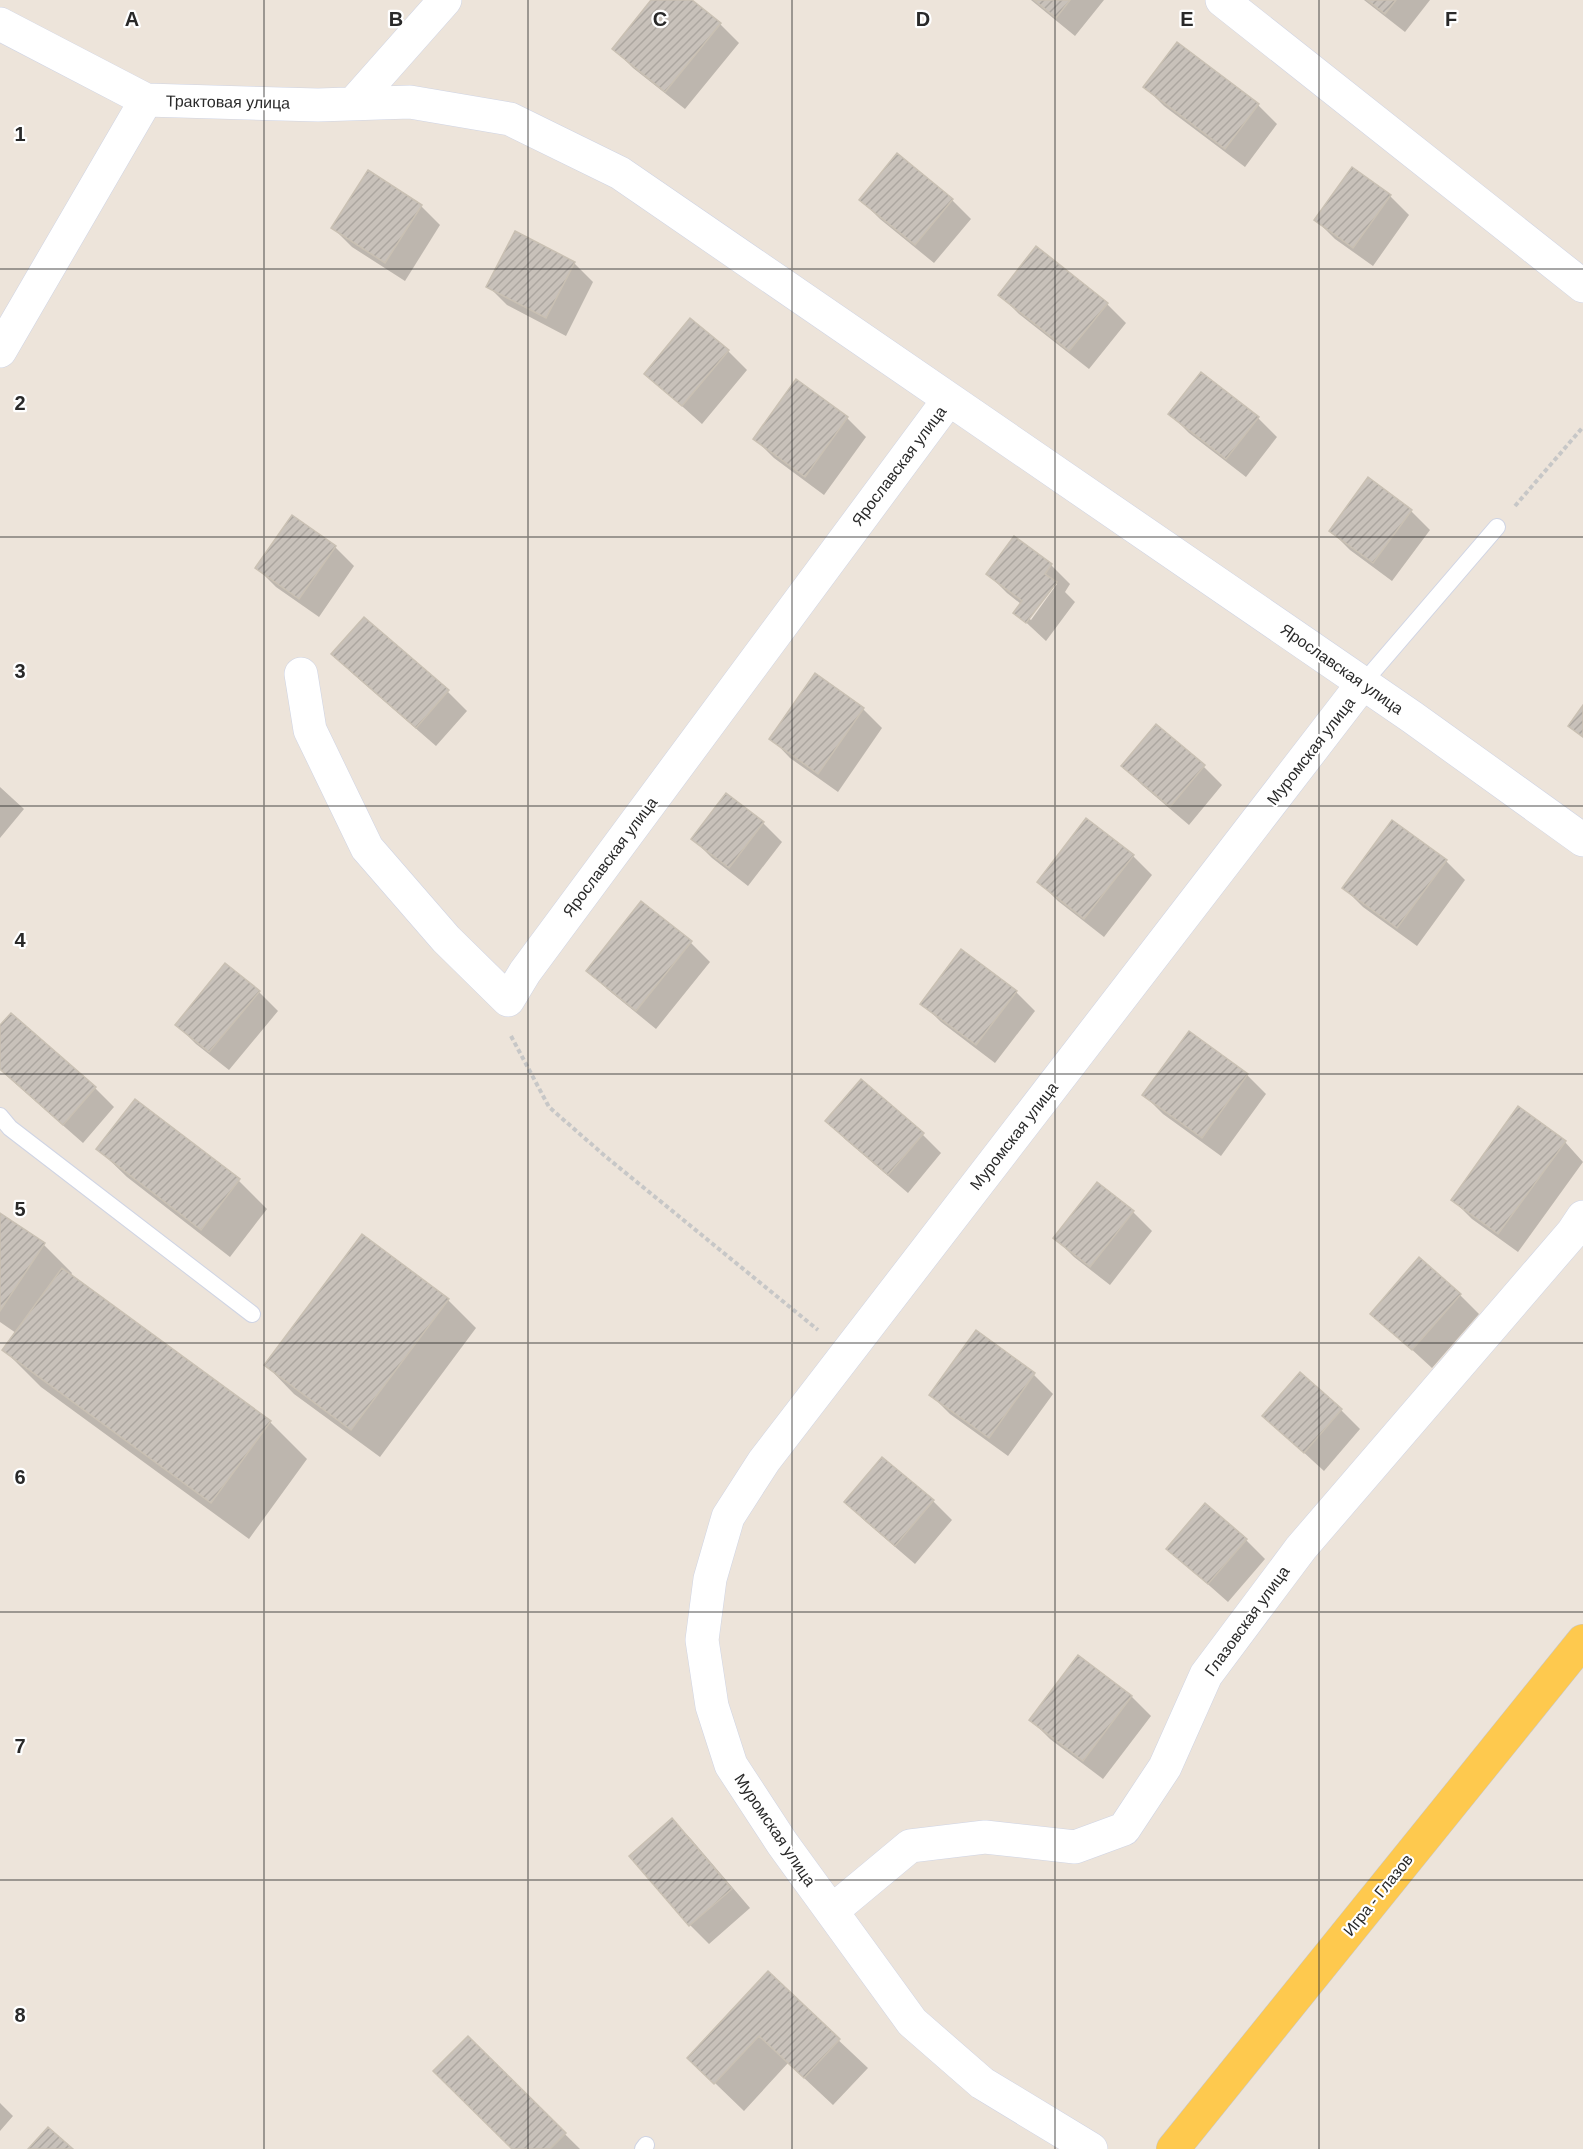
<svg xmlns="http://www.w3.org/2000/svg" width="1583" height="2149" font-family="Arial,sans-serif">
<defs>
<pattern id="building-hatch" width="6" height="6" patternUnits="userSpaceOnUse" patternTransform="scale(1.5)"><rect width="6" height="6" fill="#c8c1ba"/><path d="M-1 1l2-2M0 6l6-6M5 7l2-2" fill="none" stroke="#aca6a0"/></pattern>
</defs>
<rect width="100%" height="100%" fill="#ede4da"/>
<!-- shadow -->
<path fill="#0003" fill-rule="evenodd" d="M653,0H690L720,24L739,43L685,109L633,68L614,49Z
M1031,0H1104L1075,36Z
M1364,0H1430L1405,32Z
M1178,44L1258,105L1277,124L1245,167L1164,106L1145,87Z
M1352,169L1390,196L1409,215L1373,266L1335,239L1316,220Z
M861,200H952L971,219L934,263L880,219Z
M421,206L440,225L405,281L352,247L333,228Z
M516,233L574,263L593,282L566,336L507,305L488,286Z
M1000,295L1107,304L1126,323L1089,369L1019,314Z
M728,351L747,370L702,424L646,374Z
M1170,414L1258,418L1277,437L1246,477L1189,433Z
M847,418L866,437L824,495L774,458L755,439Z
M1411,511L1430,530L1392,581L1350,550L1331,531Z
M293,517L335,547L354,566L319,617L276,587L257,568Z
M1015,538L1051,565L1070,584L1065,592L1075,602L1046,641L1015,612L1021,604L1007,593L988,574ZM1055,582L1057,584L1031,620L1028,618Z
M364,619L448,692L467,711L436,746L352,673L333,654Z
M815,675L863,709L882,728L838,792L790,758L771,738Z
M1123,766H1203L1222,785L1189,825L1142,785Z
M0,787L24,809L0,838Z
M727,795L763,823L782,842L748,886L712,858L693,839Z
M1392,822L1446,861L1465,880L1417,946L1363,907L1344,888Z
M1133,856L1152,875L1104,937L1058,901L1039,882Z
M641,903L691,943L710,962L656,1029L607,989L588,970Z
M259,992L278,1011L229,1070L196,1044L177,1025Z
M1016,992L1035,1011L995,1063L941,1022L922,1003Z
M0,1028L95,1088L114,1107L83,1143L0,1070Z
M1247,1075L1266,1094L1221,1156L1163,1114L1144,1095Z
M827,1121L922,1134L941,1153L908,1193L846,1140Z
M1565,1142L1583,1162L1518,1252L1472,1219L1453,1200Z
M98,1149L239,1181L267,1209L230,1257L127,1177Z
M1133,1212L1152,1231L1110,1285L1074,1257L1055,1238Z
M0,1215L44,1245L72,1273L70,1276L270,1422L307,1459L249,1539L41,1387L4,1350L16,1333L0,1322Z
M1460,1295L1479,1314L1432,1368L1372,1313Z
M448,1300L476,1328L380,1457L294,1394L266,1365Z
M976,1332L1034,1375L1053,1394L1008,1456L950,1414L931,1395Z
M1341,1410L1360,1429L1324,1471L1264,1416Z
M933,1501L952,1520L915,1564L865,1521L846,1502Z
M1246,1540L1265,1559L1228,1602L1168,1549Z
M1078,1657L1132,1697L1151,1716L1103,1779L1050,1739L1031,1720Z
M672,1820L691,1839L750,1908L709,1944L690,1925Z
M768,1974L868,2068L833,2105L788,2063L744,2111L689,2058Z
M468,2038L580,2149H513Z
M0,2103L13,2116L0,2131Z"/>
<!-- building -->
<path fill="url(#building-hatch)" stroke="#c9c0b3" stroke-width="1.5" d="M651,0H692L721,23L665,92L612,49Z
M1034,0H1070L1056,18Z
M1367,0H1396L1385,14Z
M1177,42L1259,104L1225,149L1143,87Z
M897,153L953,199L915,245L859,200Z
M1352,167L1391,195L1353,248L1314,220Z
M368,170L422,205L385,263L331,228Z
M515,231L575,262L546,318L486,287Z
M1036,246L1108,303L1069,351L998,295Z
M690,318L729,350L682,406L644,374Z
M1201,372L1259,417L1226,459L1168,414Z
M796,379L848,417L805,477L753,439Z
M1368,477L1412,510L1373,563L1329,531Z
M292,515L336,546L299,599L255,568Z
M1014,536L1052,564L1045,574L1057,582L1026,623L1013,613L1022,601L986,574Z
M364,617L449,690L416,728L331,654Z
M815,673L864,708L818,774L769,739Z
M1583,705V737L1568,726Z
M1156,724L1205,765L1170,807L1121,766Z
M726,793L764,822L729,868L691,839Z
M1086,818L1134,855L1084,919L1037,882Z
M1392,820L1447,860L1397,928L1342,888Z
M641,901L692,941L636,1011L586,971Z
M961,949L1017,991L976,1045L920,1004Z
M225,963L260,991L209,1052L175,1025Z
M11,1013L96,1087L63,1125L0,1069V1025Z
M1189,1031L1248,1074L1202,1138L1142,1095Z
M861,1079L924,1133L888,1175L825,1121Z
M135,1099L240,1179L201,1230L96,1149Z
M1518,1106L1566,1141L1498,1234L1451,1200Z
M1097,1182L1134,1211L1090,1267L1053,1238Z
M0,1213L45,1243L0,1311Z
M362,1234L449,1299L351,1430L264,1365Z
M1419,1257L1461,1294L1412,1350L1370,1314Z
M62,1268L271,1421L211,1503L2,1350Z
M976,1330L1035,1373L989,1438L929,1395Z
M1300,1372L1342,1409L1304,1453L1262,1416Z
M882,1457L934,1500L895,1546L844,1502Z
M1205,1503L1247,1539L1208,1584L1166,1549Z
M1078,1655L1132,1696L1083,1761L1029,1720Z
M672,1818L732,1889L689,1926L629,1856Z
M768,1971L840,2039L804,2078L759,2036L714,2084L687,2058Z
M468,2036L566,2133L550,2149H512L433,2071Z
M48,2127L73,2149H28Z"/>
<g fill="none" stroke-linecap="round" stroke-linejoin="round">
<defs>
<path id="lane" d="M1363,683L1497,527
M0,1116L10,1128L252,1314
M643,2149L646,2145"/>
<path id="street" d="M1222,0L1583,286
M0,24L146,100L318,105L410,102L510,119L620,173L1412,717L1583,840
M353,104L445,0
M301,674L310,730L367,848L446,939L508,1000L525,972L949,399
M832,1911L910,1846L985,1837L1075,1847L1124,1829L1165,1767L1206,1675L1301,1548L1573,1232L1583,1217
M1091,2149L982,2083L912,2022L782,1843L731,1765L712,1706L702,1640L710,1579L728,1517L764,1461L1363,683"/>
<path id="secondary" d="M0,351L146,100"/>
<path id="primary" d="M1173,2149L1583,1641"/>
</defs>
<!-- lane casing -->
<use href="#lane" stroke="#cfd4e4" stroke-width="18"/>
<!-- street casing -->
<use href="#street" stroke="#cfd4e4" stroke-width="34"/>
<!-- secondary casing -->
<use href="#secondary" stroke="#cfd4e4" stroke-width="34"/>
<!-- primary casing -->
<use href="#primary" stroke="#c7c7c7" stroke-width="34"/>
<!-- path -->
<path stroke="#c7c7c7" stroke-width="4" stroke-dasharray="4.5 3" stroke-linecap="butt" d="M1515,506L1583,427
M511,1036L549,1107L605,1156L818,1330"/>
<!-- lane -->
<use href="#lane" stroke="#fff" stroke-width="16"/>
<!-- street -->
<use href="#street" stroke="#fff" stroke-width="33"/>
<!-- secondary -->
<use href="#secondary" stroke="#fff" stroke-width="33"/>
<!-- primary -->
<use href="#primary" stroke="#fec94e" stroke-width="33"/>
</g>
<!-- grid -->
<path fill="none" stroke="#292929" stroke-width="1.5" stroke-opacity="0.55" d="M264,0V2149M528,0V2149M792,0V2149M1055,0V2149M1319,0V2149M0,269H1583M0,537H1583M0,806H1583M0,1074H1583M0,1343H1583M0,1612H1583M0,1880H1583"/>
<g text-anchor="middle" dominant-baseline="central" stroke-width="4.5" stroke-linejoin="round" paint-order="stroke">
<!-- street labels -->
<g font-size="16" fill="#292929" stroke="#fff">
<text transform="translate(228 102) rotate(1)">Трактовая улица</text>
<text transform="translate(899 466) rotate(-53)">Ярославская улица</text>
<text transform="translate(1342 669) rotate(35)">Ярославская улица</text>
<text transform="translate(1311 751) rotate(-52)">Муромская улица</text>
<text transform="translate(610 857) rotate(-53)">Ярославская улица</text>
<text transform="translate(1014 1136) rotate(-52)">Муромская улица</text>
<text transform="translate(1247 1621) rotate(-54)">Глазовская улица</text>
<text transform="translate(775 1830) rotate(56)">Муромская улица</text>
<text transform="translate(1378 1895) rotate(-51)">Игра - Глазов</text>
</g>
</g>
<g font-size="20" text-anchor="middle" font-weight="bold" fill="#292929" stroke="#fff" stroke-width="4.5" stroke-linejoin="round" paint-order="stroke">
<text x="132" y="26">A</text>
<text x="396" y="26">B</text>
<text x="660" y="26">C</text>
<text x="923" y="26">D</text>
<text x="1187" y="26">E</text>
<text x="1451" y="26">F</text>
<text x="20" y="141">1</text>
<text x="20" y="410">2</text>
<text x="20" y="678">3</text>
<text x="20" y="947">4</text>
<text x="20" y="1216">5</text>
<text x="20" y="1484">6</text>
<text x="20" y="1753">7</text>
<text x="20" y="2022">8</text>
</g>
</svg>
